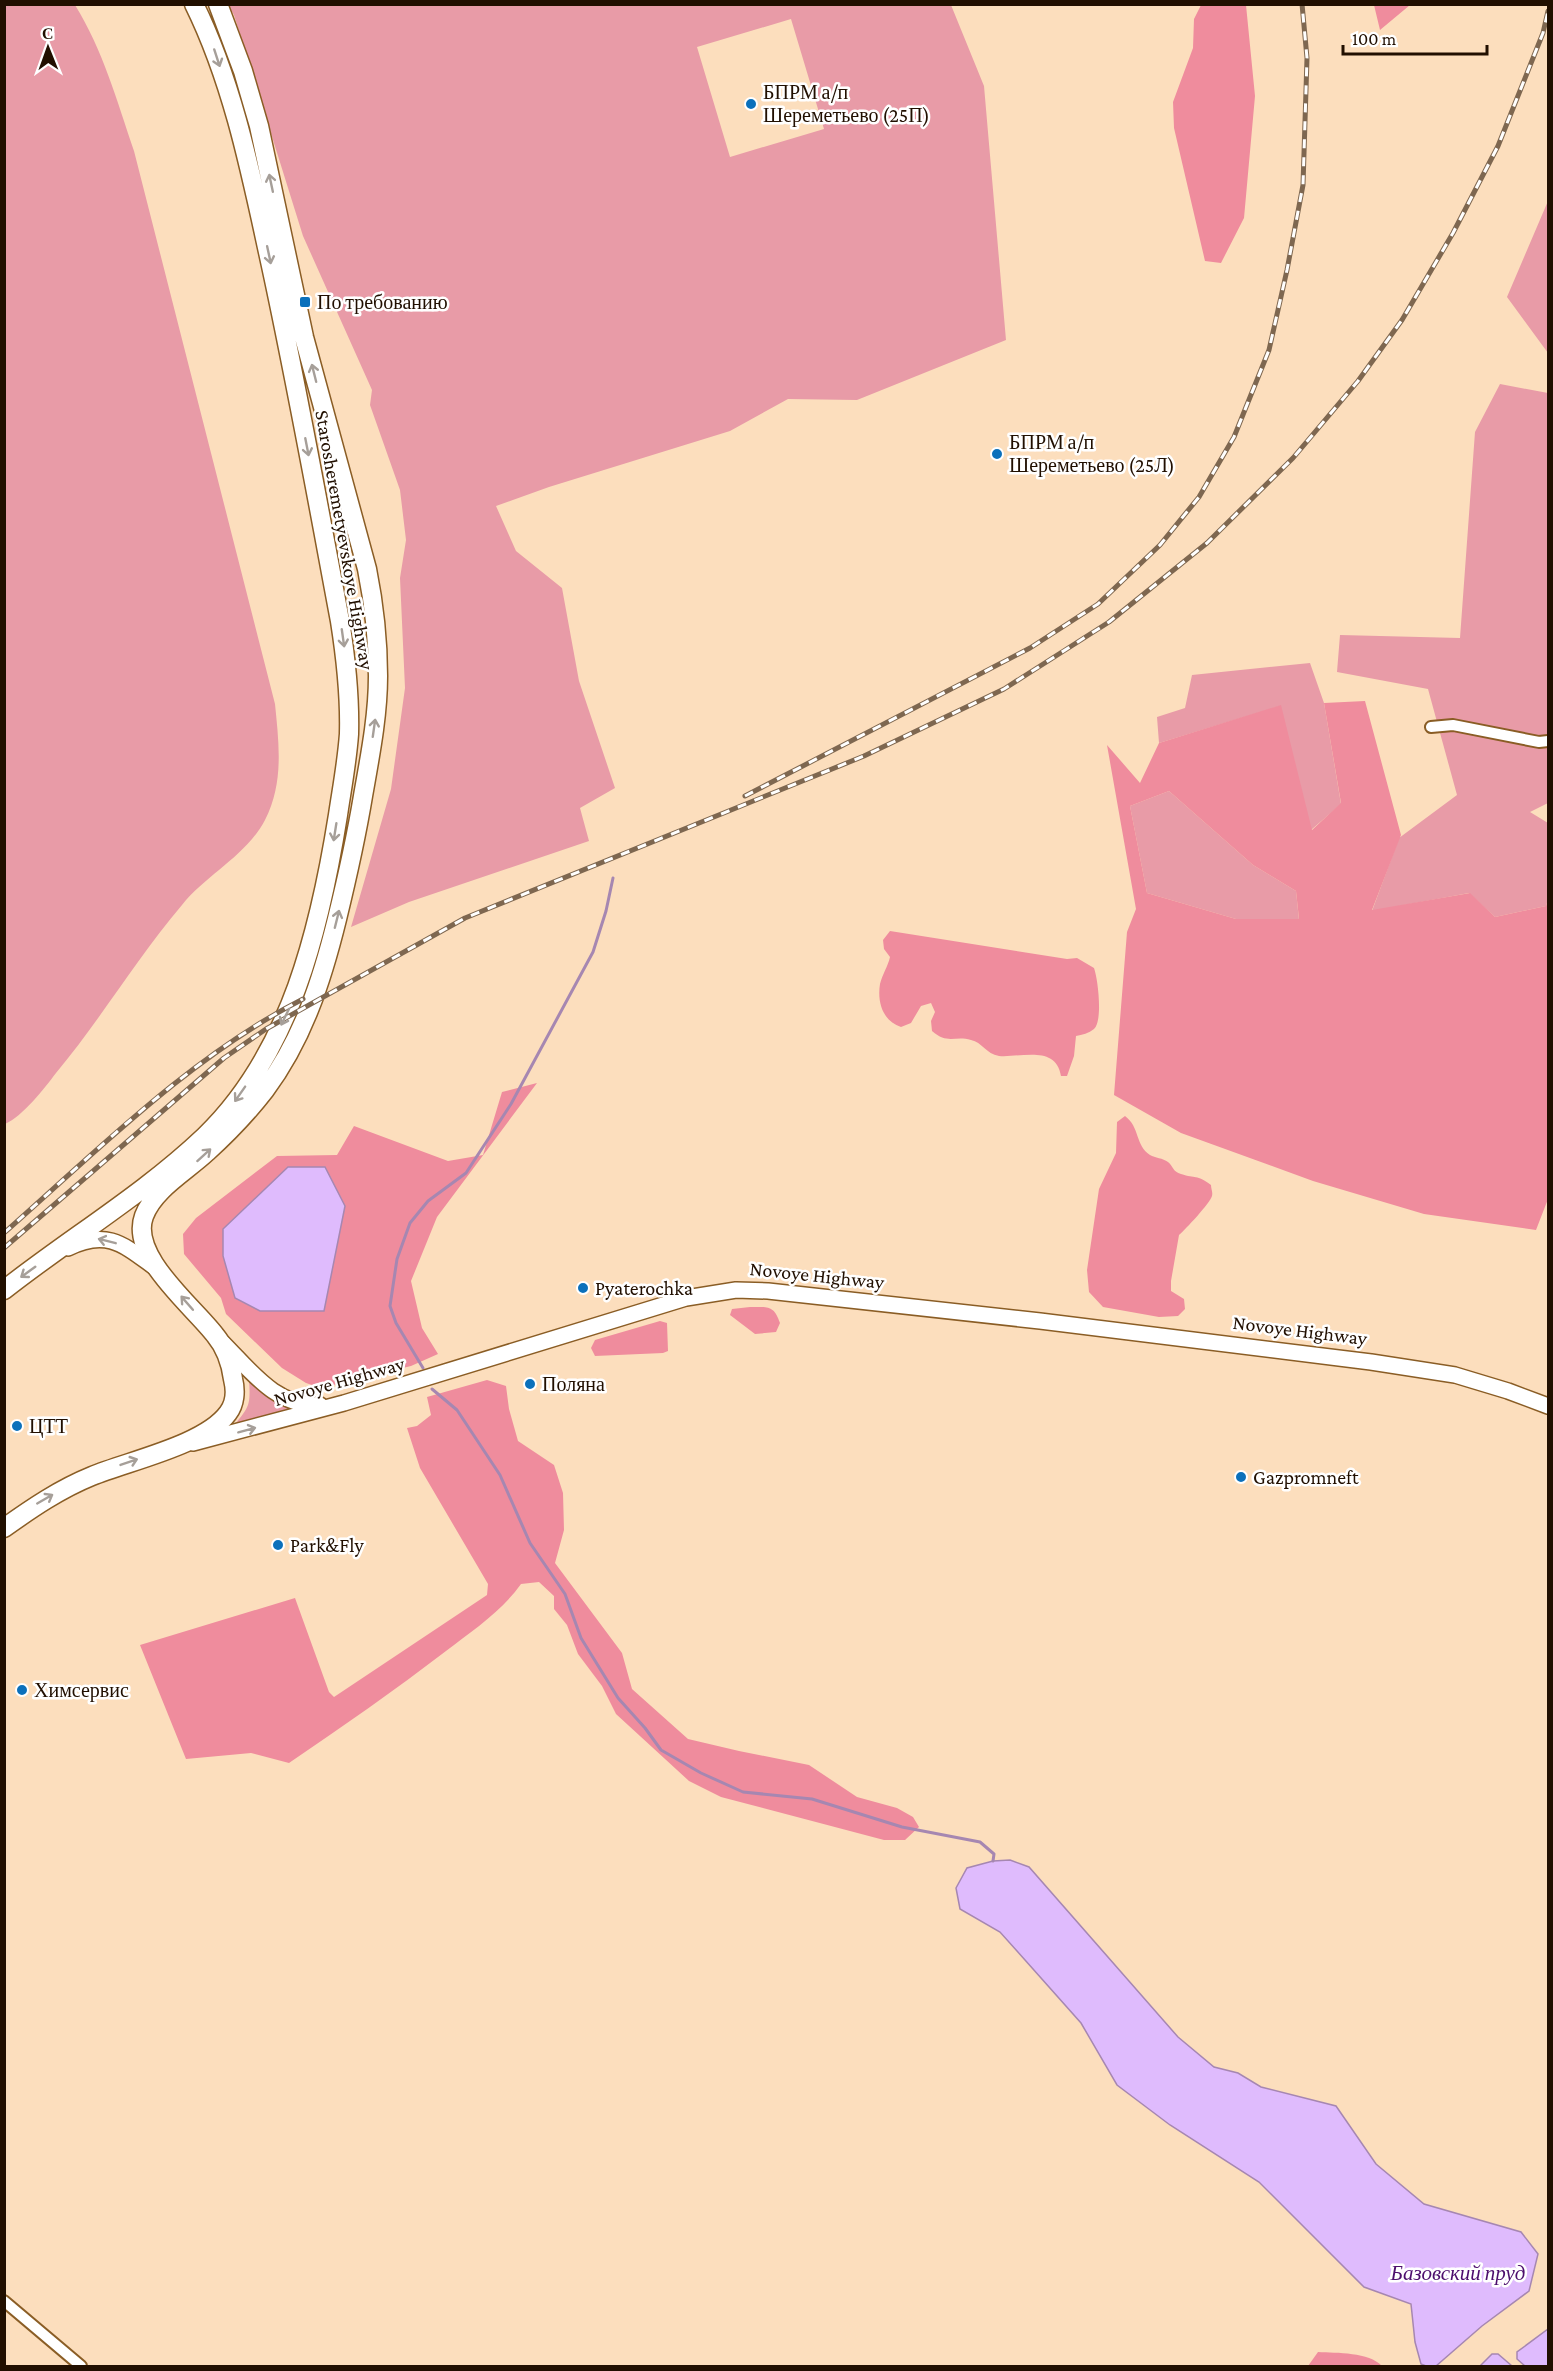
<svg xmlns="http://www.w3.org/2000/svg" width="1553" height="2371" font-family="'Crimson Pro',serif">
<rect width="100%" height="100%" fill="#fcdebd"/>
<!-- green -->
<path fill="#e89ba7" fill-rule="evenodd" d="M5,4L75,5C103,50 117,101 134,151L275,704C279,744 284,783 265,820C246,856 207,874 182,905C137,958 101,1019 56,1073C44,1089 23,1116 5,1124Z
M228,5H951L984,86L1006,340L857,400L788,399L730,431L549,487L496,506L516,551L562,588L579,681L615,788L580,808L589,841L409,902L351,927L391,789L405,688L400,578L406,540L400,490L370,405L372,390L303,236L234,15ZM791,19L824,129L730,157L697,47Z
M1548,201V353L1507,297Z
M1500,384L1548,393V803L1530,812L1548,823V899L1546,906L1495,917L1469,893L1372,911L1399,838L1457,795L1428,689L1337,672L1340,635L1460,638L1475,432Z
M1310,663L1324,703L1341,804L1311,830L1280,706L1159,743L1157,717L1185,708L1192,675Z
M1169,791L1253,865L1296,891L1299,920L1236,919L1147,893L1130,806Z
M249,1380L273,1399L292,1409L233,1427C248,1407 251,1408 249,1380Z"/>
<!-- forest -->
<path fill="#ef8c9d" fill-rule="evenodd" d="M1201,5H1246L1255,96L1244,218L1221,263L1205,261L1174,128L1173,102L1193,48L1194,19Z
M1374,5V4L1410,5L1380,30Z
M1365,701L1401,835L1372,910L1470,893L1495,917L1546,906L1548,899V1199L1536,1230L1424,1214L1313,1181L1181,1133L1114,1095L1127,932L1136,909L1107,745L1140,783L1159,743L1281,705L1312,830L1341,803L1324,703ZM1169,791L1253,865L1296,891L1299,919H1236L1147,893L1130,806Z
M890,931L1067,959L1077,958L1094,968C1098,979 1103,1021 1094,1029C1089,1033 1082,1035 1076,1036L1074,1056L1067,1076H1061C1056,1044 1020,1058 999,1056C986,1054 982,1042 971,1040C955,1035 948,1045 932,1031L931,1021L935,1012L931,1003L921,1006L911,1023L901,1027C883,1021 877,1003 880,984C882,975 888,966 890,957L884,949L883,940Z
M537,1083L437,1217L411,1281L422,1328L438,1354L411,1366L321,1388L306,1383L282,1368L226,1314L221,1298L184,1254L183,1234L196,1218L277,1156L337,1155L354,1126L448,1161L483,1155L502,1092ZM235,1298L324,1310L260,1311Z
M1125,1116C1140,1127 1135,1145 1150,1155C1155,1158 1163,1158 1168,1162C1173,1166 1173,1172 1181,1174C1196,1179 1196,1174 1211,1185C1211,1189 1213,1192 1212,1196C1210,1203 1186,1229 1179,1235L1171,1281V1291L1184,1299L1185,1309L1178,1316L1159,1317L1103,1307L1089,1292L1087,1270L1099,1189L1116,1153L1117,1122Z
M750,1307C768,1307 774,1305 780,1323L776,1332L755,1334L730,1315L732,1309Z
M660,1321L667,1323L668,1351L663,1353L595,1356L591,1348L595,1340Z
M487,1380L506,1386L509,1409L518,1441L554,1465L563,1493L564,1530L555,1563L622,1653L632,1689L688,1739L739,1751L809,1765L857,1797L897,1808L913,1817L919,1827L905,1840H884L721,1797L689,1781L616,1714L602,1686L578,1654L567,1625L554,1609V1596L539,1582L521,1584C501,1612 473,1630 446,1651C395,1690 342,1727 289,1763L251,1753L186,1759L140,1645L295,1598L329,1692L334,1697L487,1595L488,1584L420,1468L407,1428L417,1426L431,1415L427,1397Z
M1318,2352C1337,2353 1369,2352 1382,2366H1308Z"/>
<!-- water -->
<path fill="#dfbbfd" stroke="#a687b1" stroke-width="1.5" d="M288,1167H325L345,1206L324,1311H260L235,1298L223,1256V1229Z
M1010,1860L1029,1867L1178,2037L1214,2067L1238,2073L1261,2087L1336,2106L1376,2164L1424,2204L1521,2232L1538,2254L1529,2291L1482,2326L1436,2366H1426L1421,2364L1415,2342L1411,2304L1364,2287L1259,2182L1170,2125L1117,2085L1081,2023L1000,1932L960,1909L956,1888L967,1868L993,1861Z
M1548,2329V2366H1525L1517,2359V2352Z
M1492,2354H1498L1512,2366H1480Z"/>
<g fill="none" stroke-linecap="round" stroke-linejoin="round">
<!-- stream -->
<path stroke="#a687b1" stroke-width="3" d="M423,1368L396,1323L390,1306L397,1259L410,1223L428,1201L466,1173L511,1104L593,952L606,911L613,878
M432,1389L457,1410L500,1475L530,1543L565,1594L581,1638L618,1698L645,1728L661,1750L701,1773L743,1792L812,1799L902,1827L980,1842L994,1854L993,1861"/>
<defs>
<path id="minor" d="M1431,727L1453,725L1539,742L1548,741
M4,2301L81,2366"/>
<path id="secondary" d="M68,1248C108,1228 125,1246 157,1269
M223,1343C251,1371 276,1407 320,1405
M193,1443L344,1403L686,1298L736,1290L768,1291L1040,1321L1371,1362L1455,1375L1508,1391L1548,1406"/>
<path id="primary" d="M4,1290C70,1238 144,1194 205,1136C291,1053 320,928 338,815C342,788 347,762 349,734C350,697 346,659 340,621C317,498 295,375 268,252C250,169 232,81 194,4
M4,1528C32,1508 60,1489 92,1476C128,1461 205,1445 228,1413C235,1404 236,1391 233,1379C231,1364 225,1347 215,1335C193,1306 129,1256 144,1216C154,1189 187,1171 207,1152C228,1133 248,1112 265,1090C303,1039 322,980 337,919C347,878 356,838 363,796C370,756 378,716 378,676C378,640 374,604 367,569L304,337L259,126L243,71L218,4"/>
</defs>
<!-- minor casing -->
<use href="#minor" stroke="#8a5d25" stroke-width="14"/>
<!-- secondary casing -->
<use href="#secondary" stroke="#8a5d25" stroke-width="18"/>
<!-- primary casing -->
<use href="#primary" stroke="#8a5d25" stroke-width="21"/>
<!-- minor -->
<use href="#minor" stroke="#fff" stroke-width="10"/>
<!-- secondary -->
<use href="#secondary" stroke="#fff" stroke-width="15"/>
<!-- primary -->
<use href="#primary" stroke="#fff" stroke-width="18"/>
<defs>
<path id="rail" d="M745,796L1030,648L1098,604L1160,545L1199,497L1234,437L1269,350L1287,270L1303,185L1307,58L1302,4
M4,1233C98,1150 191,1056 303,999
M4,1248L224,1058L266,1029L465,918L864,756L1004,689L1109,622L1207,543L1293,458L1358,381L1402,320L1453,233L1498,146L1543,33L1548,11"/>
</defs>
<!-- rail casing -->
<use href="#rail" stroke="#7e6750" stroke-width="5"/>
<!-- rail -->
<use href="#rail" stroke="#fff" stroke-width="3" stroke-dasharray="9" stroke-linecap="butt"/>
</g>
<!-- one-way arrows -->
<defs><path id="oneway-shaft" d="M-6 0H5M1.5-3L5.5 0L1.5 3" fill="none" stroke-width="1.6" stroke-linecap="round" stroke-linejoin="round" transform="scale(1.5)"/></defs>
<g stroke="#a69f99">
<use href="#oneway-shaft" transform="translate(217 58) rotate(72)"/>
<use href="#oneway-shaft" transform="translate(271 183) rotate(-102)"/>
<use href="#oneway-shaft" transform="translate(269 255) rotate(78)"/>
<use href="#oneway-shaft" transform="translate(314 373) rotate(-104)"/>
<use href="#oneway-shaft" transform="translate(307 447) rotate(79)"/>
<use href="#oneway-shaft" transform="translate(343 638) rotate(82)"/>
<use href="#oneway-shaft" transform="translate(374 728) rotate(-82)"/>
<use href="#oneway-shaft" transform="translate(335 832) rotate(99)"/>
<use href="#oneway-shaft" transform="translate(337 919) rotate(-76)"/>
<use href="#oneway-shaft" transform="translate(285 1017) rotate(116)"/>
<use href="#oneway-shaft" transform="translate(240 1094) rotate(125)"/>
<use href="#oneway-shaft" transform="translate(204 1155) rotate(-42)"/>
<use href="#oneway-shaft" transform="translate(107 1241) rotate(-166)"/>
<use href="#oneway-shaft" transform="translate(28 1272) rotate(144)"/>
<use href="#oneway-shaft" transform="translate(187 1303) rotate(-131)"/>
<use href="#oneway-shaft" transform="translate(247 1430) rotate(-15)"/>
<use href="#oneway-shaft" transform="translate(129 1462) rotate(-19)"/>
<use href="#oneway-shaft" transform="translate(45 1499) rotate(-30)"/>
</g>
<!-- markers -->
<g fill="#0b70bb" stroke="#fff" stroke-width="2">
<circle cx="751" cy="104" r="6"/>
<rect x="299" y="296" width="12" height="12" rx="3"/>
<circle cx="997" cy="454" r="6"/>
<circle cx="583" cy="1288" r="6"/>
<circle cx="530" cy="1384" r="6"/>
<circle cx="17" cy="1426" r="6"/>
<circle cx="1241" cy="1477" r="6"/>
<circle cx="278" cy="1545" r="6"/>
<circle cx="22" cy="1690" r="6"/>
</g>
<g text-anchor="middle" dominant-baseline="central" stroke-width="5" stroke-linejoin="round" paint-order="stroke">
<!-- poi labels -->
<g font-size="20" fill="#210f00" stroke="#fff" text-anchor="start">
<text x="763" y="92">БПРМ а/п<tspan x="763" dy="23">Шереметьево (25П)</tspan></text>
<text x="317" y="302">По требованию</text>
<text x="1009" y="442">БПРМ а/п<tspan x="1009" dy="23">Шереметьево (25Л)</tspan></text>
<text x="595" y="1288">Pyaterochka</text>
<text x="542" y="1384">Поляна</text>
<text x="29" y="1426">ЦТТ</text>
<text x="1253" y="1477">Gazpromneft</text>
<text x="290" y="1545">Park&amp;Fly</text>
<text x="34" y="1690">Химсервис</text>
</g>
<!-- street labels -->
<g font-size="20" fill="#210f00" stroke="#fff">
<text transform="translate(345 540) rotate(80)">Starosheremetyevskoye Highway</text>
<text transform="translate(817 1275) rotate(6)">Novoye Highway</text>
<text transform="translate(1300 1330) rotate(7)">Novoye Highway</text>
<text transform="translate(339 1381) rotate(-16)">Novoye Highway</text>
</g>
<!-- water labels -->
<g font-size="21" font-style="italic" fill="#4c0e6d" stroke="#fff">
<text x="1458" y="2273">Базовский пруд</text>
</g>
</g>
<!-- border -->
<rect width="1553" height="2371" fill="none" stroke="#210f00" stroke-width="12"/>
<!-- north arrow -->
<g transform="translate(48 48) rotate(359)" stroke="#ffffff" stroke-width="4.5" paint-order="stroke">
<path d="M0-4.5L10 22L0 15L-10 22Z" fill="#210f00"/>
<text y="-9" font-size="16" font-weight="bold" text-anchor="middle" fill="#210f00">С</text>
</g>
<!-- scale -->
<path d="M1343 45v9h144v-9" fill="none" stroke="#210f00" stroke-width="3"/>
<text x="1352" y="45" font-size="18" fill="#210f00" stroke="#ffffff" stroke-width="4.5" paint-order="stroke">100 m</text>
</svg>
